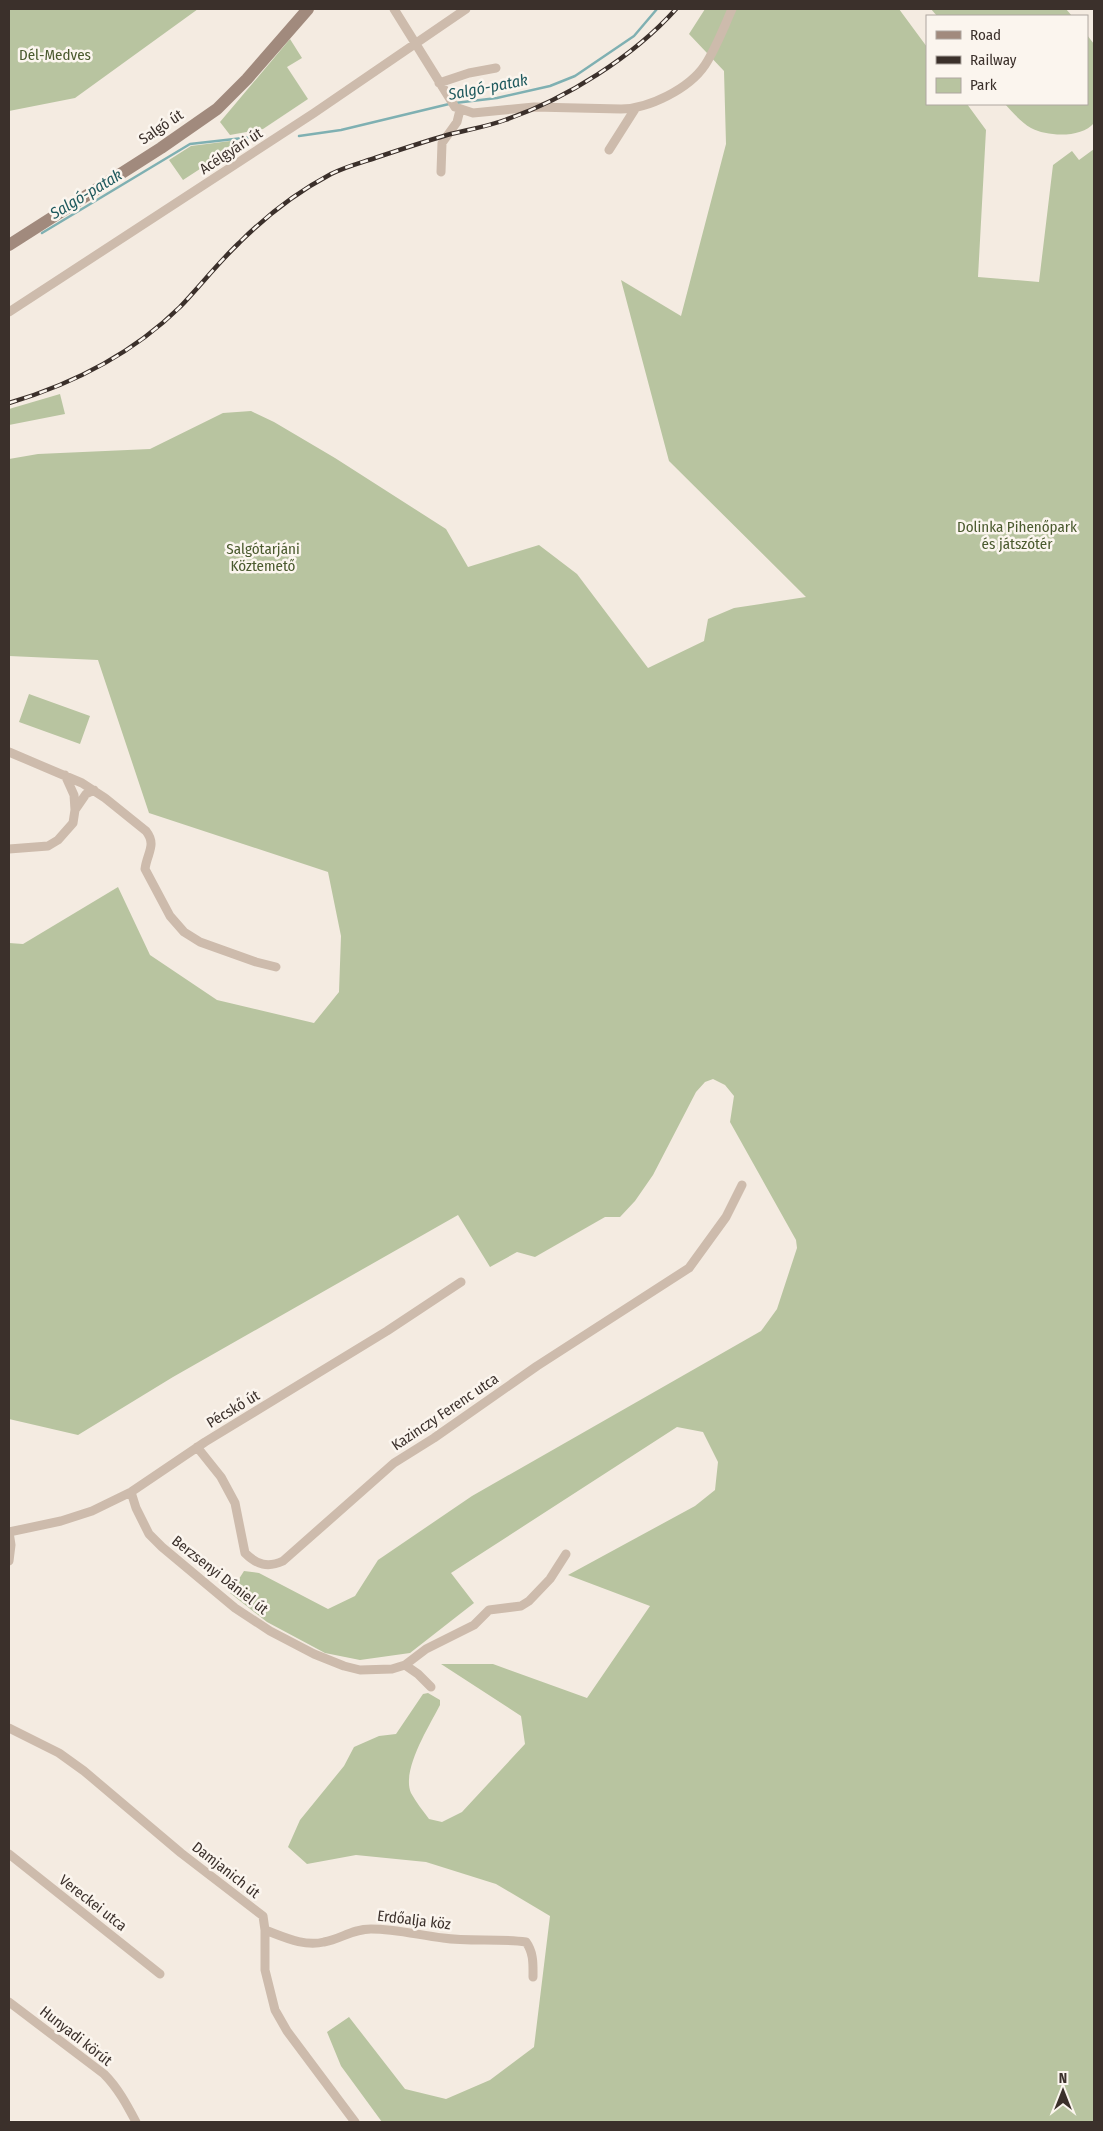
<svg xmlns="http://www.w3.org/2000/svg" width="1103" height="2131" font-family="'Fira Sans Condensed',sans-serif">
<rect width="100%" height="100%" fill="#f4ebe1"/>
<!-- green -->
<path fill="#b8c4a0" d="M9,9H198L75,98L9,111Z
M705,9H899L927,47V104H967L986,130L978,277L1039,282L1053,165L1072,151L1079,160L1094,149V2122H382L341,2066L327,2032L349,2017L405,2089L446,2099L490,2080L534,2047L550,1916L496,1884L426,1862L356,1855L307,1864L288,1847L300,1820L344,1766L354,1747L379,1736L396,1734L423,1694L428,1693L440,1700V1705C430,1725 401,1770 411,1793C416,1802 423,1811 429,1819L442,1822L462,1812L525,1744L521,1716L441,1664H493L587,1698L650,1606L568,1575L695,1506L715,1490L718,1462L703,1432L677,1427L451,1573L474,1603L410,1653L360,1660L325,1653L267,1622L230,1593L244,1571L259,1573L328,1609L355,1596L378,1560L472,1496L761,1331L777,1309L797,1248L796,1240L730,1122L734,1096L725,1085L713,1079L705,1082L696,1092L653,1175L635,1201L620,1217H605L535,1257L517,1252L490,1267L458,1215L173,1377L78,1435L9,1419V943L23,944L118,887L150,955L217,1000L314,1023L339,992L341,936L328,872L149,813L98,660L9,656V459L38,454L150,449L223,413L251,411L274,422L335,458L446,529L468,567L539,545L577,574L648,668L704,641L708,619L734,608L806,597L669,461L621,280L681,316L726,144L724,71L689,34Z
M931,9H1066L1072,16H937Z
M1087,35L1094,44V123C1082,138 1048,137 1031,128C1022,123 1012,112 1005,104H1087Z
M290,39L302,58L287,67L308,99L263,129L230,135L220,122Z
M246,139L183,180L169,160L191,146Z
M60,394L65,414L9,425V409Z
M29,694L90,716L80,744L19,722Z"/>
<g fill="none" stroke-linecap="round" stroke-linejoin="round">
<!-- stream -->
<path stroke="#7fb0b2" stroke-width="2.5" d="M455,103L497,98L550,86L575,76L634,36L657,9
M299,136L341,130L449,104
M42,233L190,144L252,137"/>
<!-- street -->
<path stroke="#cdbbac" stroke-width="9" d="M394,9L455,107L473,113L534,107L621,109C648,109 689,89 705,65C716,48 724,27 732,9
M439,83L469,73L496,68
M609,150L635,109
M441,172L442,143L457,122L460,110
M9,312L314,113L466,9
M9,752L82,783L105,798L146,831C157,845 147,853 145,869L170,916L184,932L200,942L256,962L276,967
M75,810L86,794L94,790
M9,849L48,846L58,840L73,823L75,810L74,795L65,775
M197,1447L221,1477L235,1503L245,1553C257,1565 268,1568 283,1561L394,1463L434,1438L537,1366L689,1268L726,1217L742,1185
M131,1492L136,1508L149,1534L162,1547L235,1608L270,1631L314,1654L344,1666L360,1670L392,1669L405,1665L426,1649L474,1625L489,1610L521,1606L529,1601L550,1579L566,1554
M9,1532L61,1521L92,1511L131,1492L205,1442L387,1331L461,1282
M9,1561L11,1545L9,1532
M405,1665L418,1674L431,1687
M9,1728L59,1753L84,1771L181,1853L263,1916L265,1930V1970L275,2010L287,2031L355,2122
M9,1854L160,1974
M265,1930C284,1937 304,1947 324,1942C341,1939 352,1929 371,1929C396,1929 418,1935 443,1938C470,1942 499,1938 526,1942C534,1953 533,1965 533,1977
M9,2002L104,2074C118,2088 127,2105 136,2122"/>
<!-- secondary -->
<path stroke="#a18a7d" stroke-width="12" d="M9,245L161,148L217,109L247,79L308,9"/>
<defs>
<path id="rail" d="M9,403C73,384 132,354 180,307C200,286 218,263 239,243C266,216 297,192 331,174C345,167 360,163 375,158C399,150 423,142 447,135C466,130 486,127 505,120C566,99 633,57 676,9"/>
</defs>
<!-- rail casing -->
<use href="#rail" stroke="#3b302b" stroke-width="4.5"/>
<!-- rail -->
<use href="#rail" stroke="#fbf5ee" stroke-width="2.5" stroke-dasharray="8" stroke-linecap="butt"/>
</g>
<g text-anchor="middle" dominant-baseline="central" stroke-width="5" stroke-linejoin="round" paint-order="stroke">
<!-- park labels -->
<g font-size="15" fill="#4a5a2e" stroke="#fbf5ee">
<text x="55" y="55">Dél-Medves</text>
<text x="1017" y="527">Dolinka Pihenőpark<tspan x="1017" dy="17">és játszótér</tspan></text>
<text x="263" y="549">Salgótarjáni<tspan x="263" dy="17">Köztemető</tspan></text>
</g>
<!-- street labels -->
<g font-size="15" fill="#3b302b" stroke="#fbf5ee">
<text transform="translate(161 127) rotate(-34)">Salgó út</text>
<text transform="translate(231 151) rotate(-33)">Acélgyári út</text>
<text transform="translate(233 1409) rotate(-31)">Pécskő út</text>
<text transform="translate(445 1412) rotate(-34)">Kazinczy Ferenc utca</text>
<text transform="translate(220 1575) rotate(38)">Berzsenyi Dániel út</text>
<text transform="translate(226 1870) rotate(38)">Damjanich út</text>
<text transform="translate(93 1903) rotate(38)">Vereckei utca</text>
<text transform="translate(414 1920) rotate(7)">Erdőalja köz</text>
<text transform="translate(76 2036) rotate(38)">Hunyadi körút</text>
</g>
<!-- water labels -->
<g font-size="16" font-style="italic" fill="#1f5a5e" stroke="#fbf5ee">
<text transform="translate(488 87) rotate(-11)">Salgó-patak</text>
<text transform="translate(86 194) rotate(-31)">Salgó-patak</text>
</g>
</g>
<!-- border -->
<rect width="1103" height="2131" fill="none" stroke="#3b302b" stroke-width="20"/>
<!-- legend -->
<rect x="926" y="15" width="162" height="90" fill="#fbf5ee" stroke="#aea6a0"/>
<rect x="936" y="31" width="25" height="8" fill="#a18a7d" stroke="#aea6a0"/>
<text x="970" y="40" font-size="15" fill="#3b302b">Road</text>
<rect x="936" y="56" width="25" height="8" fill="#3b302b" stroke="#aea6a0"/>
<text x="970" y="65" font-size="15" fill="#3b302b">Railway</text>
<rect x="936" y="78" width="25" height="15" fill="#b8c4a0" stroke="#aea6a0"/>
<text x="970" y="90" font-size="15" fill="#3b302b">Park</text>
<!-- north arrow -->
<g transform="translate(1063 2091)" stroke="#fbf5ee" stroke-width="4" paint-order="stroke">
<path d="M0-4L9 19L0 12L-9 19Z" fill="#3b302b"/>
<text y="-8" font-size="14" font-weight="bold" text-anchor="middle" fill="#3b302b">N</text>
</g>
</svg>
